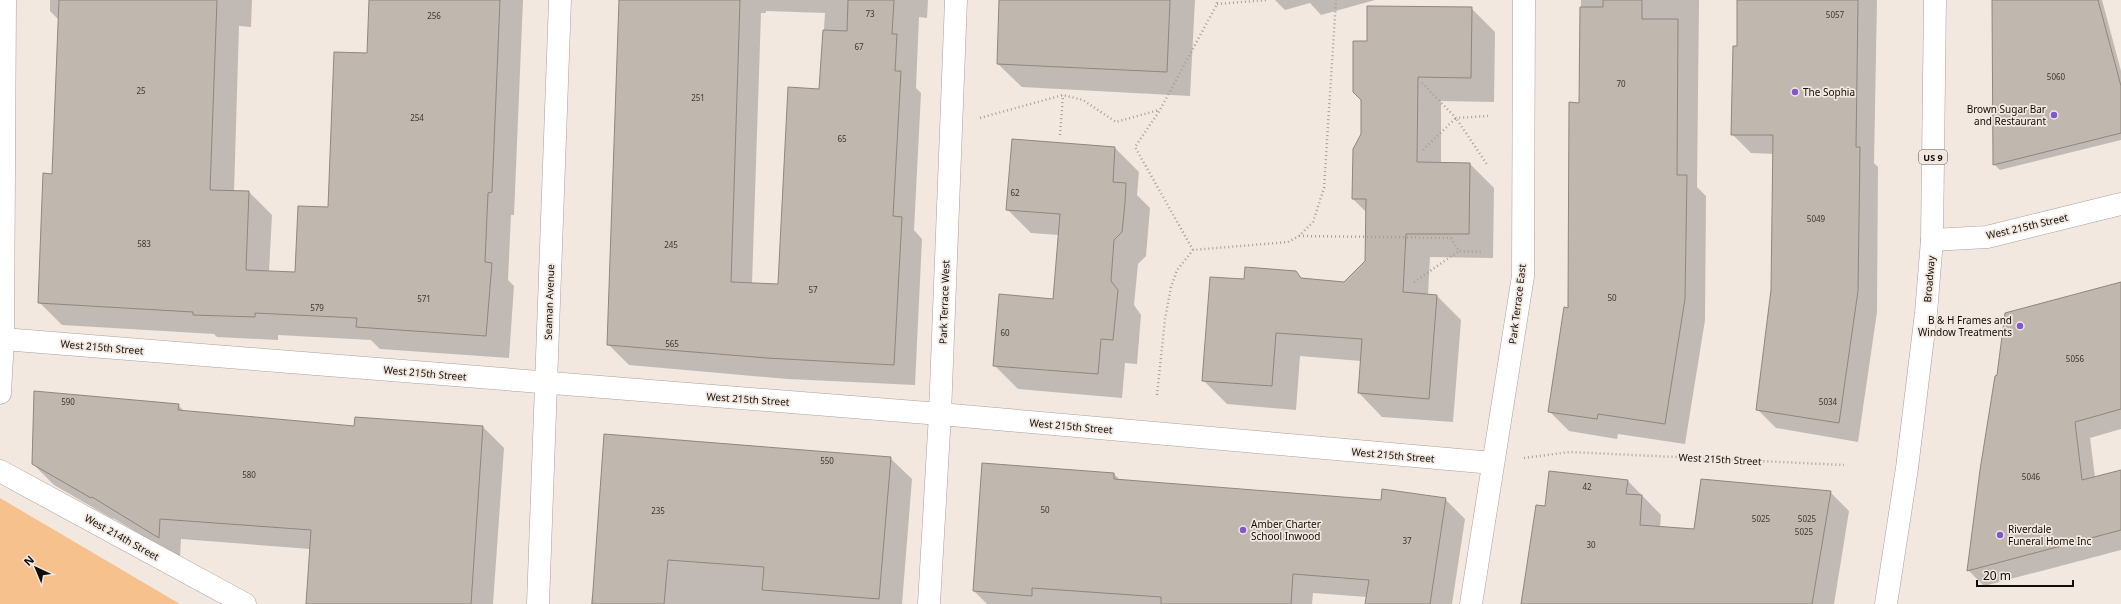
<svg xmlns="http://www.w3.org/2000/svg" width="2121" height="604" viewBox="0 0 2121 604" font-family="'Noto Sans',sans-serif">
	<style>
		.green { fill: #f7c18d }
		.shadow { fill: #0003; fill-rule: evenodd }
		.building { fill: #c0b7af; stroke: #8f867f }
		.lines { fill: none; stroke-linecap: round; stroke-linejoin: round }
		.street-casing { stroke: #a9a199; stroke-width: 23 }
		.secondary-casing { stroke: #a9a199; stroke-width: 23 }
		.primary-casing { stroke: #a9a199; stroke-width: 23 }
		.path { stroke: #a7a099; stroke-width: 2.5; stroke-dasharray: 1 3; stroke-linecap: butt }
		.street { stroke: #fff; stroke-width: 22 }
		.secondary { stroke: #fff; stroke-width: 22 }
		.primary { stroke: #fff; stroke-width: 22 }
		.poi-dot { fill: #8256d0; stroke: #f2e8e0; stroke-width: 1.5 }
		.labels { text-anchor: middle; dominant-baseline: central; stroke-width: 3.5; stroke-linejoin: round; paint-order: stroke }
		.number-label { font-size: 8px; fill: #3c3833 }
		.shield { fill: #f2e8e0; stroke: #544f4a; stroke-width: 1 }
		.shield-label { font-size: 9px; font-weight: bold; fill: #100d0a }
		.poi-label { font-size: 10px; fill: #100d0a; stroke: #f2e8e0; text-anchor: start }
		.street-label { font-size: 10px; fill: #100d0a; stroke: #f2e8e0 }
	</style>
	<rect width="100%" height="100%" fill="#f2e8e0"/>
	<path class="green" d="M0,498L180,604H0Z"/>
	<path class="shadow" d="M50,0H252L251,27L239,26L234,192H249L272,215L269,272L296,273L329,208L368,54L370,0H523L514,215H511L508,280L514,286L509,358L380,349L371,340L278,335V340L217,337L214,334L62,325L39,302L53,175L59,20L50,11Z
		M620,0H928L927,18L919,17L916,88L921,93L914,230L922,239L915,385L788,379L629,365L608,344ZM766,11L825,13L820,90L779,285L752,284L761,13H766Z
		M1000,0H1195L1190,96L1022,87L998,64Z
		M1275,0H1375L1321,15L1310,3L1285,10Z
		M1581,0H1699L1697,187L1706,196L1705,320L1685,444L1618,434L1617,439L1569,431L1549,411L1569,309L1580,104Z
		M1738,0H1877L1874,163L1878,167L1877,312L1858,442L1776,428L1757,409L1772,290L1774,154L1751,153L1732,134L1738,47Z
		M1993,0H2102L2121,71V140L2000,170L1994,164Z
		M1471,8L1495,32L1494,102L1441,101V164H1470L1494,188L1493,258L1430,257L1428,295L1437,296L1461,320L1453,422L1382,417L1359,393L1361,361L1300,356L1296,410L1227,404L1203,380L1245,280L1296,272L1303,280L1344,283L1366,261L1367,213L1353,199L1362,135L1368,42Z
		M1013,140L1115,148L1139,172L1137,195L1150,208L1146,256L1138,264L1134,305L1141,315L1137,364L1125,363L1122,398L1018,389L994,365L1054,300L1059,235L1031,233L1007,209Z
		M2121,283V429L2090,438L2095,477L2121,471V550L1984,586L1968,570Z
		M178,405L184,411L355,427L356,418L483,427L504,448L493,604H307L310,549L181,539L180,558L113,518V519L54,485L33,464Z
		M605,435L890,458L912,479L902,604H591L592,596H593Z
		M1114,474L1121,481L1382,501L1445,499L1465,519L1452,604H1366L1367,597L1313,593L1312,604H987L974,591Z
		M1627,480L1661,515L1660,527L1694,530L1830,492L1849,511L1834,604H1521L1523,588L1525,589L1546,507Z"/>
	<path class="building" d="M59,0H217L210,190L249,191L246,270L295,272L298,206L328,207L334,52L367,53L369,0H500L492,192L488,193L485,262L492,263L486,336L356,327L357,318L255,313V317L193,315V312L38,303L43,173L52,174Z
		M619,0H740L731,282L778,284L788,87L819,89L823,30L847,31L848,0H894L892,34H897L895,71H901L893,216L902,217L894,365L767,358L607,345Z
		M999,0H1170L1167,72L997,64Z
		M1603,0H1642V19H1678L1677,175H1687L1685,299L1665,424L1598,414L1597,419L1548,412L1564,307L1568,308L1569,102L1579,103L1580,7H1603Z
		M1737,0H1858L1856,147H1860L1858,291L1839,423L1756,410L1771,290L1773,135H1731L1733,46H1737Z
		M1992,0H2098L2121,86V133L1993,165Z
		M1367,6L1472,7L1471,78L1418,77L1417,162L1470,163L1469,234H1406L1403,292L1437,295L1429,399L1358,393L1362,339L1276,333L1272,386L1202,381L1210,277L1244,279L1245,267L1296,271L1301,278L1344,282L1365,261L1366,199H1352L1353,149L1361,134V100L1353,92V41H1367Z
		M1012,139L1115,147L1113,182L1126,183L1125,203L1122,232L1114,240L1111,281L1118,290L1113,340L1101,339L1098,374L993,366L999,294L1053,299L1060,214L1006,210Z
		M2121,282V409L2075,422L2082,480L2121,470V530L1967,571L1980,470L1995,376L1997,375L2005,313Z
		M34,391L179,404L178,410L354,426L355,417L483,426L471,604H306L311,530L160,519L159,538L92,497L91,498L32,464Z
		M604,434L891,457L879,599L762,590L764,567L668,560L664,604H592Z
		M982,463L1114,473V479L1381,500L1382,489L1446,498L1430,604H1365L1369,580L1293,574L1291,604H1161V597L1032,588V596L973,591Z
		M1549,471L1628,480L1626,494L1642,495L1640,525L1694,529L1701,479L1831,491L1812,604H1521L1536,505L1545,506Z"/>
	<g class="lines">
		<defs>
			<path id="street" d="M3,339L940,414L1493,463
				M0,393L3,339L5,0
				M0,471L245,604
				M929,604L940,414L956,0
				M1471,604L1523,276L1524,0"/>
			<path id="secondary" d="M1932,240L1987,237L2121,204
				M538,604L560,0"/>
			<path id="primary" d="M1886,604L1907,468L1926,313L1932,240L1935,0"/>
		</defs>
		<use href="#street" class="street-casing"/>
		<use href="#secondary" class="secondary-casing"/>
		<use href="#primary" class="primary-casing"/>
		<path class="path" d="M1217,4L1268,0
			M1422,83L1456,118L1488,116
			M980,118L1063,95L1083,100L1116,122L1159,110
			M1060,135L1063,95
			M1423,150L1456,118L1488,166
			M1299,236L1451,238L1459,251L1483,252
			M1193,250L1135,147L1160,110L1217,4V0
			M1414,282L1459,251
			M1157,395L1165,319L1171,287L1177,270L1193,250L1288,242L1299,236L1313,222L1324,188L1336,0
			M1524,458L1570,452L1844,465"/>
		<use href="#street" class="street"/>
		<use href="#secondary" class="secondary"/>
		<use href="#primary" class="primary"/>
	</g>
	<g class="poi-dot">
		<circle cx="1795" cy="92" r="4"/>
		<circle cx="2054" cy="115" r="4"/>
		<circle cx="2020" cy="326" r="4"/>
		<circle cx="1243" cy="530" r="4"/>
		<circle cx="2000" cy="535" r="4"/>
	</g>
	<g class="labels">
		<g class="number-label">
			<text x="870" y="13">73</text>
			<text x="1835" y="14">5057</text>
			<text x="434" y="15">256</text>
			<text x="859" y="46">67</text>
			<text x="2056" y="76">5060</text>
			<text x="1621" y="83">70</text>
			<text x="141" y="90">25</text>
			<text x="698" y="97">251</text>
			<text x="417" y="117">254</text>
			<text x="842" y="138">65</text>
			<text x="1015" y="192">62</text>
			<text x="1816" y="218">5049</text>
			<text x="144" y="243">583</text>
			<text x="671" y="244">245</text>
			<text x="813" y="289">57</text>
			<text x="1612" y="297">50</text>
			<text x="424" y="298">571</text>
			<text x="317" y="307">579</text>
			<text x="1005" y="332">60</text>
			<text x="672" y="343">565</text>
			<text x="2075" y="358">5056</text>
			<text x="68" y="401">590</text>
			<text x="1828" y="401">5034</text>
			<text x="827" y="460">550</text>
			<text x="249" y="474">580</text>
			<text x="2031" y="476">5046</text>
			<text x="1587" y="486">42</text>
			<text x="1045" y="509">50</text>
			<text x="658" y="510">235</text>
			<text x="1761" y="518">5025</text>
			<text x="1807" y="518">5025</text>
			<text x="1804" y="531">5025</text>
			<text x="1407" y="540">37</text>
			<text x="1591" y="544">30</text>
		</g>
		<rect class="shield" x="1919" y="150" width="28" height="14" rx="3"/>
		<g class="shield-label">
			<text x="1933" y="157">US 9</text>
		</g>
		<g class="poi-label">
			<text x="1803" y="92">The Sophia</text>
			<text x="2046" y="109" text-anchor="end">Brown Sugar Bar<tspan x="2046" dy="12">and Restaurant</tspan></text>
			<text x="2012" y="320" text-anchor="end">B &amp; H Frames and<tspan x="2012" dy="12">Window Treatments</tspan></text>
			<text x="1251" y="524">Amber Charter<tspan x="1251" dy="12">School Inwood</tspan></text>
			<text x="2008" y="529">Riverdale<tspan x="2008" dy="12">Funeral Home Inc</tspan></text>
		</g>
		<g class="street-label">
			<text transform="translate(2027 226) rotate(-13)">West 215th Street</text>
			<text transform="translate(1929 279) rotate(-85)">Broadway</text>
			<text transform="translate(549 302) rotate(-88)">Seaman Avenue</text>
			<text transform="translate(944 302) rotate(-88)">Park Terrace West</text>
			<text transform="translate(1517 304) rotate(-83)">Park Terrace East</text>
			<text transform="translate(102 347) rotate(5)">West 215th Street</text>
			<text transform="translate(425 373) rotate(5)">West 215th Street</text>
			<text transform="translate(748 399) rotate(4)">West 215th Street</text>
			<text transform="translate(1071 426) rotate(5)">West 215th Street</text>
			<text transform="translate(1393 455) rotate(5)">West 215th Street</text>
			<text transform="translate(1720 459) rotate(3)">West 215th Street</text>
			<text transform="translate(122 537) rotate(29)">West 214th Street</text>
		</g>
	</g>
	<g transform="translate(36 568) rotate(316)" stroke="#f2e8e0" stroke-width="3" paint-order="stroke">
	<path d="M0-3L7 15L0 10L-7 15Z" fill="#100d0a"/>
	<text y="-6" font-size="11" font-weight="bold" text-anchor="middle" fill="#100d0a">N</text>
	</g>
	<path d="M1977 580v6h96v-6" fill="none" stroke="#100d0a" stroke-width="2"/>
	<text x="1983" y="580" font-size="12" fill="#100d0a" stroke="#f2e8e0" stroke-width="3" paint-order="stroke">20 m</text>
</svg>
